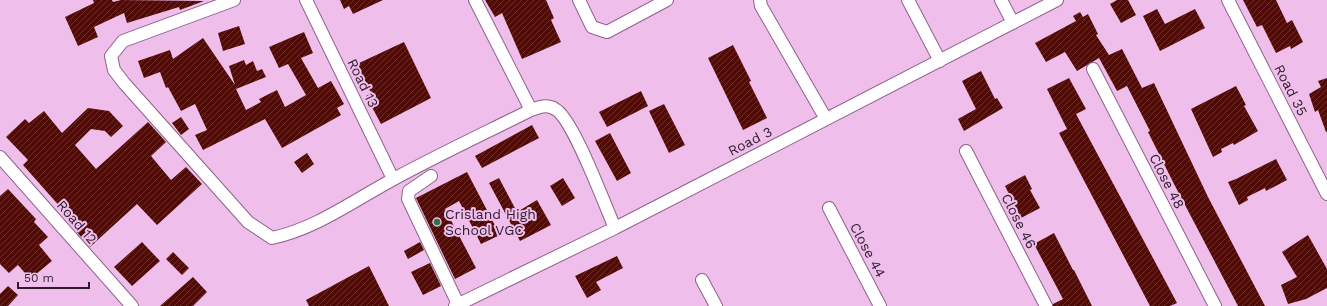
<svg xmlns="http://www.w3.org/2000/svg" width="1327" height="306" viewBox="0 0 1327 306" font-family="'Work Sans',sans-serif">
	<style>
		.building { fill: url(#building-hatch) }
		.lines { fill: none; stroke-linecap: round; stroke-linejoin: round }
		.minor-casing { stroke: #8e628b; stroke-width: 14 }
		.minor { stroke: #fff; stroke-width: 12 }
		.poi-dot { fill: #2f7440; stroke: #efbeea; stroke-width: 1.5 }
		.labels { text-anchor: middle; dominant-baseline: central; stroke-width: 4; stroke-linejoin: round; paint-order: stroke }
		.street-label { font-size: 14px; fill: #2e1c2d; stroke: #efbeea }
		.poi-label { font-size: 14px; fill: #2e1c2d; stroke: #efbeea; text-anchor: start }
	</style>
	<defs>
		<pattern id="building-hatch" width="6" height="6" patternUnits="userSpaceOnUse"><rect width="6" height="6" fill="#510b07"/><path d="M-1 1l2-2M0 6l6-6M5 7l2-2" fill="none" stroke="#672e2c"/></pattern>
	</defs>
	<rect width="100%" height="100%" fill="#efbeea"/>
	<path class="building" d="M93,0H112L113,2L121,0L204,1L180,10L179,7L127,23L124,13L94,27L98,37L78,46L65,17L94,3Z
		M340,0H383L353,14L349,6L344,9Z
		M485,0H546L554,18L551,20L561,42L522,59L502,13L495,17Z
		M1117,0H1128L1136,15L1121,23L1110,4Z
		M1243,0H1276L1287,23L1292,20L1303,42L1291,49L1290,46L1276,53L1262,25L1257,27Z
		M1157,9L1165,24L1195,9L1205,28L1160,51L1143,16Z
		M1080,12L1083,17L1088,14L1098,34L1096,35L1109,55L1122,49L1142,88L1154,83L1208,197L1265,306H1238L1174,184L1148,132L1150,131L1127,86L1117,91L1099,58L1077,71L1065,52L1046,62L1035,43L1076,21L1073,16Z
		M239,26L245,44L223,51L218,33Z
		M304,32L313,53L301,58L318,88L331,81L344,104L337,108L341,115L282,148L265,119L203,150L195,135L207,130L195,104L181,111L168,87L166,88L160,72L144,78L138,61L170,50L173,59L203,38L235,85L229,66L244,60L246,65L253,61L257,71L262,69L266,77L236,89L246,110L261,102L259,99L277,90L285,107L306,95L288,64L279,68L269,47Z
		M404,42L431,98L381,124L366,96L371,93L357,64Z
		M733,45L751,81L749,82L767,118L743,130L708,58Z
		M981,71L995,99L997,98L1003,108L964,131L958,119L976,109L962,81Z
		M1069,78L1086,109L1076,114L1177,303L1170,306H1150L1059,133L1067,129L1047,89Z
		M1327,78V132H1326L1318,110L1315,112L1309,94L1321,87L1318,81Z
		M1236,86L1246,105L1244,106L1258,131L1234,145L1233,143L1221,149L1222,152L1213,157L1191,109Z
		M641,91L648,106L607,127L599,112Z
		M664,104L685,145L669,153L649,111Z
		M88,108L109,111L123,126L111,137L105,131L91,129L75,145L96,169L148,122L166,142L151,156L171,180L186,167L202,184L157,225L137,204L90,247L75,230L78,227L23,165L28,160L6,137L25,119L29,123L44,111L62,133Z
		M181,117L189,129L181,135L172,123Z
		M532,125L539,138L482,168L475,156Z
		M610,133L631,173L617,181L595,141Z
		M307,153L314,164L302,173L294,162Z
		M1276,159L1287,180L1266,191L1265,188L1247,197L1248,200L1239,205L1228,182L1236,179Z
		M467,172L500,235L481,244L459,201L445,209L476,268L455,279L416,198Z
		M1025,175L1032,189L1030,190L1040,208L1021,218L1005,186Z
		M499,178L517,212L537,200L551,225L520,241L489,183Z
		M563,178L575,198L562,206L550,186Z
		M8,189L36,219L34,222L48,237L39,245L52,261L30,279L18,265L9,273L0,264V196Z
		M1054,233L1073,270H1074L1092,306H1053V304L1063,299L1034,244Z
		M1308,235L1327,269V288L1306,299L1288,304L1281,285L1297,277L1282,252Z
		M142,242L160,261L132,286L114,267Z
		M420,242L424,250L408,259L404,251Z
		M173,252L189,268L182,275L166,259Z
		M617,256L623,268L596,282L601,290L587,298L575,276Z
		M430,263L441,286L423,295L411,272Z
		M369,266L389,306H309L306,300Z
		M193,277L207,292L193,306H160Z
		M8,286L18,295L8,306H0V294Z"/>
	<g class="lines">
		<defs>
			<path id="minor" d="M234,0L123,41L111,56L114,70L124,83L248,222L272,238C315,229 353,201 392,180C438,155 485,133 531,110C539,107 547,104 555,109C573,118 605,206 615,228
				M306,0L393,179
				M475,0L531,110
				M579,0L592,27L607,32L667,0
				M760,0L761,6L826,119
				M908,0L940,61
				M1001,0L1013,23
				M1228,0L1327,194
				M1093,69L1215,306
				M966,151L1046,306
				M0,157L132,306
				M431,176L409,191L408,199L458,304
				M829,208L880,306
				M702,280L716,306
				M455,306L615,228L1057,0"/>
		</defs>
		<use href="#minor" class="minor-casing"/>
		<use href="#minor" class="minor"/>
	</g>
	<circle class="poi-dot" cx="437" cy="222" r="4"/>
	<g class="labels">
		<g class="street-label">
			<text transform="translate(363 83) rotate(64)">Road 13</text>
			<text transform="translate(1291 90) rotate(63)">Road 35</text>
			<text transform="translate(750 141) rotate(-27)">Road 3</text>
			<text transform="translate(1167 181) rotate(63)">Close 48</text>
			<text transform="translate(1019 221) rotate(63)">Close 46</text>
			<text transform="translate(77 222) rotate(49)">Road 12</text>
			<text transform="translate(868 250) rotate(62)">Close 44</text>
		</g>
		<g class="poi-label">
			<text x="445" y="214">Crisland High<tspan x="445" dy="16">School VGC</tspan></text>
		</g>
	</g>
	<path d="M18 282v6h71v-6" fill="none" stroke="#2e1c2d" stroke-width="2"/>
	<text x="24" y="282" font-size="12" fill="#2e1c2d" stroke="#efbeea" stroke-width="3" paint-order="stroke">50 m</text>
</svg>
